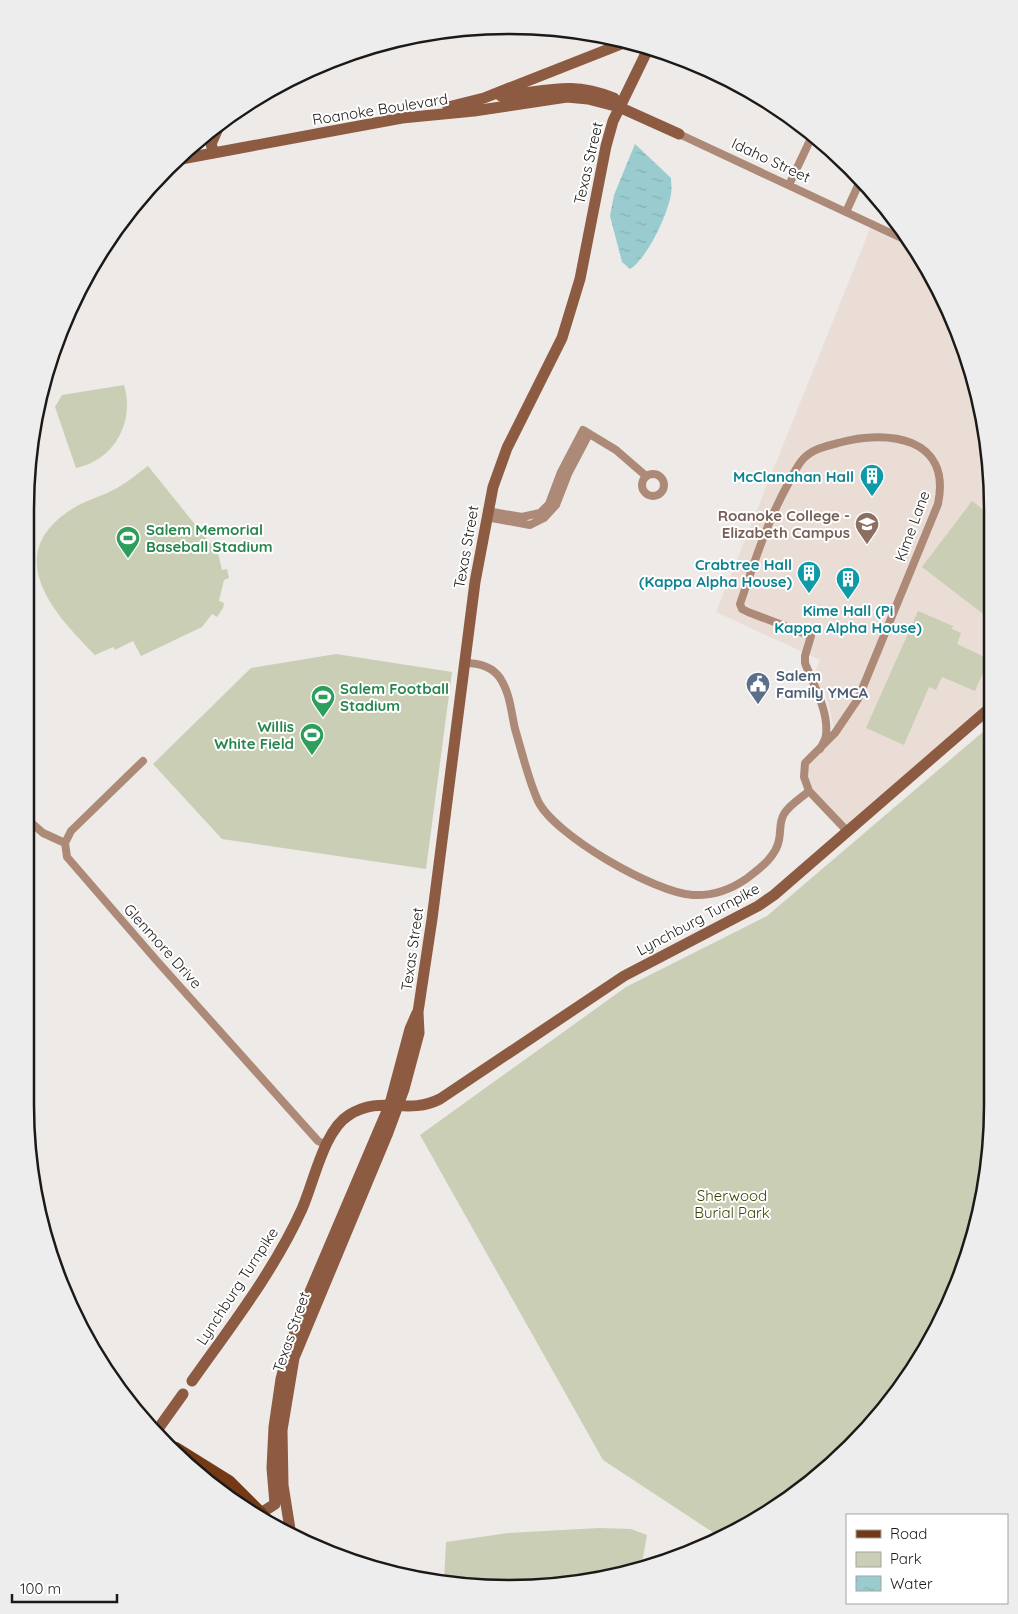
<svg xmlns="http://www.w3.org/2000/svg" width="1018" height="1614" viewBox="0 0 1018 1614" font-family="Quicksand,sans-serif">
	<style>
		.built { fill: #e9ddd6 }
		.green { fill: #caceb4 }
		.water { fill: url(#water-ripples) }
		.lines { fill: none; stroke-linecap: round; stroke-linejoin: round }
		.street { stroke: #ad8a78; stroke-width: 8 }
		.secondary { stroke: #8d5b41; stroke-width: 11 }
		.primary { stroke: #743a15; stroke-width: 12 }
		.labels { text-anchor: middle; dominant-baseline: central; stroke-width: 4; stroke-linejoin: round; paint-order: stroke }
		.street-label { font-size: 15px; fill: #1c1a19; stroke: #fff }
		.culture-label { font-size: 15px; font-weight: bold; fill: #0d838f; stroke: #fff; text-anchor: end }
		.education-label { font-size: 15px; font-weight: bold; fill: #785e54; stroke: #fff; text-anchor: end }
		.leisure-label { font-size: 15px; font-weight: bold; fill: #27864d; stroke: #fff; text-anchor: start }
		.service-label { font-size: 15px; font-weight: bold; fill: #4e5e75; stroke: #fff; text-anchor: start }
		.park-label { font-size: 15px; fill: #3e4200; stroke: #fff }
		.rim { fill: none; stroke: #1c1a19; stroke-width: 2.5 }
	</style>
	<defs>
		<pattern id="water-ripples" width="26" height="14" patternUnits="userSpaceOnUse" patternTransform="scale(1.25)"><rect width="26" height="14" fill="#9acccf"/><path d="M2 4q2-2 4 0t4 0M15 11q2-2 4 0t4 0" fill="none" stroke="#84afb1"/></pattern>
	</defs>
	<rect width="100%" height="100%" fill="#eeeae7"/>
	<path class="built" d="M872,224L910,242L928,267L967,354L992,477L991,707L848,832L817,801L803,771L835,733L825,691L810,683L820,660L716,612Z"/>
	<path class="green" d="M124,385C135,421 115,460 76,468L55,407L62,395Z
		M148,466L218,553L222,570L227,569L229,578L224,580L219,601L224,603L223,608L217,617L212,614L202,627L141,656L133,641L115,650L113,647L95,655C54,614 0,555 72,509C86,500 103,496 117,488C128,482 138,473 148,466Z
		M972,501L992,516L991,620L922,567Z
		M918,611L953,626L952,629L961,633L957,644L989,659L975,691L942,677L936,690L929,687L904,745L866,728Z
		M336,654L452,672L426,869L222,839L153,764L251,668Z
		M991,725L989,1168L956,1290L893,1400L778,1508L717,1535L603,1460L420,1135L626,987L767,916Z
		M599,1528L631,1529L647,1535L641,1569L635,1572L478,1588L444,1581L446,1542L508,1533Z"/>
	<path class="water" d="M635,144L671,178C671,183 672,189 671,194C668,214 647,259 630,269L622,262L610,216L614,195Z"/>
	<g class="lines">
		<path class="street" d="M679,134L910,242
			M789,185L813,134
			M846,212L861,179
			M642 485a11 11 0 1 1 22 0a11 11 0 1 1-22 0Z
			M487,511L522,517L540,513L549,504L561,472L583,430L616,450L646,476
			M486,517L530,525L544,518L556,505L568,474L589,434
			M464,663C478,663 492,666 500,678C510,693 511,711 515,729C522,752 528,779 538,801C554,835 655,893 693,895C712,896 730,890 746,879C759,869 776,857 779,840C781,831 779,822 784,814C789,805 801,798 809,791
			M820,749C822,745 826,739 826,735C829,711 813,684 805,663V656L811,636L748,612L742,609L740,604C754,563 767,522 788,484C793,475 797,465 804,458C813,449 826,446 838,443C888,429 952,437 938,504L858,699L835,733L805,763L804,777L809,791L848,832
			M143,761L71,831L65,843L67,857L157,961L318,1141L326,1145
			M27,819L43,833L65,843"/>
		<path class="secondary" d="M501,96C546,92 569,80 614,98L619,107
			M448,107L484,98L629,41
			M214,153L211,144L220,124
			M176,160L402,118L474,111L567,97L588,99L619,107L679,134
			M192,1381C231,1326 274,1271 302,1209C314,1182 324,1130 349,1115C382,1094 406,1116 440,1099L624,976L758,906L774,895L991,707
			M158,1429L183,1394
			M261,1513L275,1504L272,1468L274,1427L281,1379L289,1349L303,1308L390,1104L410,1029L417,1013
			M290,1529L283,1485L282,1430L294,1358L387,1135L404,1089L419,1033L418,1012L432,919L475,582L493,487L507,448L562,338L580,279L606,146L613,121L649,47"/>
		<path class="primary" d="M176,1448L229,1481L263,1515
			M205,1479L228,1497"/>
	</g>
	<defs>
		<symbol id="building-pin" viewBox="-11 -11 22 30"><path d="M0 17L-7.5 6A9.5 9.5 0 1 1 7.5 6Z" fill="#0f9aa8" stroke="#fff"/><path d="M-4-6H4V6H1V3H-1V6H-4ZM-2.5-4.3h1.7v1.8h-1.7ZM.8-4.3h1.7v1.8H.8ZM-2.5-1h1.7V.8h-1.7ZM.8-1h1.7V.8H.8Z" fill="#fff"/></symbol>
		<symbol id="university-pin" viewBox="-11 -11 22 30"><path d="M0 17L-7.5 6A9.5 9.5 0 1 1 7.5 6Z" fill="#8d6e63" stroke="#fff"/><path d="M0-5L7-2L0 1L-7-2ZM-4 1L0 2.5L4 1V4Q0 6-4 4Z" fill="#fff"/></symbol>
		<symbol id="stadium-pin" viewBox="-11 -11 22 30"><path d="M0 17L-7.5 6A9.5 9.5 0 1 1 7.5 6Z" fill="#2e9e5b" stroke="#fff"/><path d="M0-5a6.5 5 0 1 0 0 10a6.5 5 0 1 0 0-10ZM-3.5-1.8h7v3.6h-7Z" fill="#fff"/></symbol>
		<symbol id="civic-pin" viewBox="-11 -11 22 30"><path d="M0 17L-7.5 6A9.5 9.5 0 1 1 7.5 6Z" fill="#5c6f8a" stroke="#fff"/><path d="M-.6-6.5H3V-4.5H.6V-3L4-1V1h2V6H-6V1h2V-1L-.6-3ZM-1.2 2.5V6h2.4V2.5Z" fill="#fff"/></symbol>
	</defs>
	<g fill-rule="evenodd">
		<use href="#building-pin" x="858" y="462" width="28" height="38"/>
		<use href="#university-pin" x="853" y="510" width="28" height="38"/>
		<use href="#stadium-pin" x="114" y="524" width="28" height="38"/>
		<use href="#building-pin" x="795" y="559" width="28" height="38"/>
		<use href="#building-pin" x="834" y="565" width="28" height="38"/>
		<use href="#civic-pin" x="744" y="670" width="28" height="38"/>
		<use href="#stadium-pin" x="309" y="683" width="28" height="38"/>
		<use href="#stadium-pin" x="298" y="721" width="28" height="38"/>
	</g>
	<g class="labels">
		<g class="street-label">
			<text transform="translate(380 109) rotate(-9)">Roanoke Boulevard</text>
			<text transform="translate(771 160) rotate(25)">Idaho Street</text>
			<text transform="translate(588 163) rotate(-77)">Texas Street</text>
			<text transform="translate(912 526) rotate(-70)">Kime Lane</text>
			<text transform="translate(466 547) rotate(-80)">Texas Street</text>
			<text transform="translate(698 919) rotate(-28)">Lynchburg Turnpike</text>
			<text transform="translate(163 946) rotate(48)">Glenmore Drive</text>
			<text transform="translate(412 949) rotate(-82)">Texas Street</text>
			<text transform="translate(237 1286) rotate(-57)">Lynchburg Turnpike</text>
			<text transform="translate(291 1332) rotate(-71)">Texas Street</text>
		</g>
		<g class="culture-label">
			<text x="854" y="476">McClanahan Hall</text>
			<text x="792" y="564">Crabtree Hall<tspan x="792" dy="17">(Kappa Alpha House)</tspan></text>
			<text x="848" y="610" text-anchor="middle">Kime Hall (Pi<tspan x="848" dy="17">Kappa Alpha House)</tspan></text>
		</g>
		<g class="education-label">
			<text x="850" y="515">Roanoke College -<tspan x="850" dy="17">Elizabeth Campus</tspan></text>
		</g>
		<g class="leisure-label">
			<text x="146" y="529">Salem Memorial<tspan x="146" dy="17">Baseball Stadium</tspan></text>
			<text x="340" y="688">Salem Football<tspan x="340" dy="17">Stadium</tspan></text>
			<text x="294" y="726" text-anchor="end">Willis<tspan x="294" dy="17">White Field</tspan></text>
		</g>
		<g class="service-label">
			<text x="776" y="675">Salem<tspan x="776" dy="17">Family YMCA</tspan></text>
		</g>
		<g class="park-label">
			<text x="732" y="1195">Sherwood<tspan x="732" dy="17">Burial Park</tspan></text>
		</g>
	</g>
	<path d="M0 0H1018V1614H0ZM509 34H509A475 475 0 0 1 984 509V1105A475 475 0 0 1 509 1580H509A475 475 0 0 1 34 1105V509A475 475 0 0 1 509 34Z" fill="#ededed" fill-rule="evenodd"/>
	<path class="rim" d="M509 34H509A475 475 0 0 1 984 509V1105A475 475 0 0 1 509 1580H509A475 475 0 0 1 34 1105V509A475 475 0 0 1 509 34Z"/>
	<rect x="846" y="1514" width="162" height="90" fill="#ffffff" stroke="#a4a3a3"/>
	<rect x="856" y="1530" width="25" height="8" fill="#743a15" stroke="#a4a3a3"/>
	<text x="890" y="1539" font-size="15" fill="#1c1a19">Road</text>
	<rect x="856" y="1552" width="25" height="15" fill="#caceb4" stroke="#a4a3a3"/>
	<text x="890" y="1564" font-size="15" fill="#1c1a19">Park</text>
	<rect x="856" y="1576" width="25" height="15" fill="url(#water-ripples)" stroke="#a4a3a3"/>
	<text x="890" y="1589" font-size="15" fill="#1c1a19">Water</text>
	<path d="M12 1594v8h105v-8" fill="none" stroke="#1c1a19" stroke-width="2.5"/>
	<text x="20" y="1594" font-size="15" fill="#1c1a19" stroke="#ffffff" stroke-width="4" paint-order="stroke">100 m</text>
</svg>
